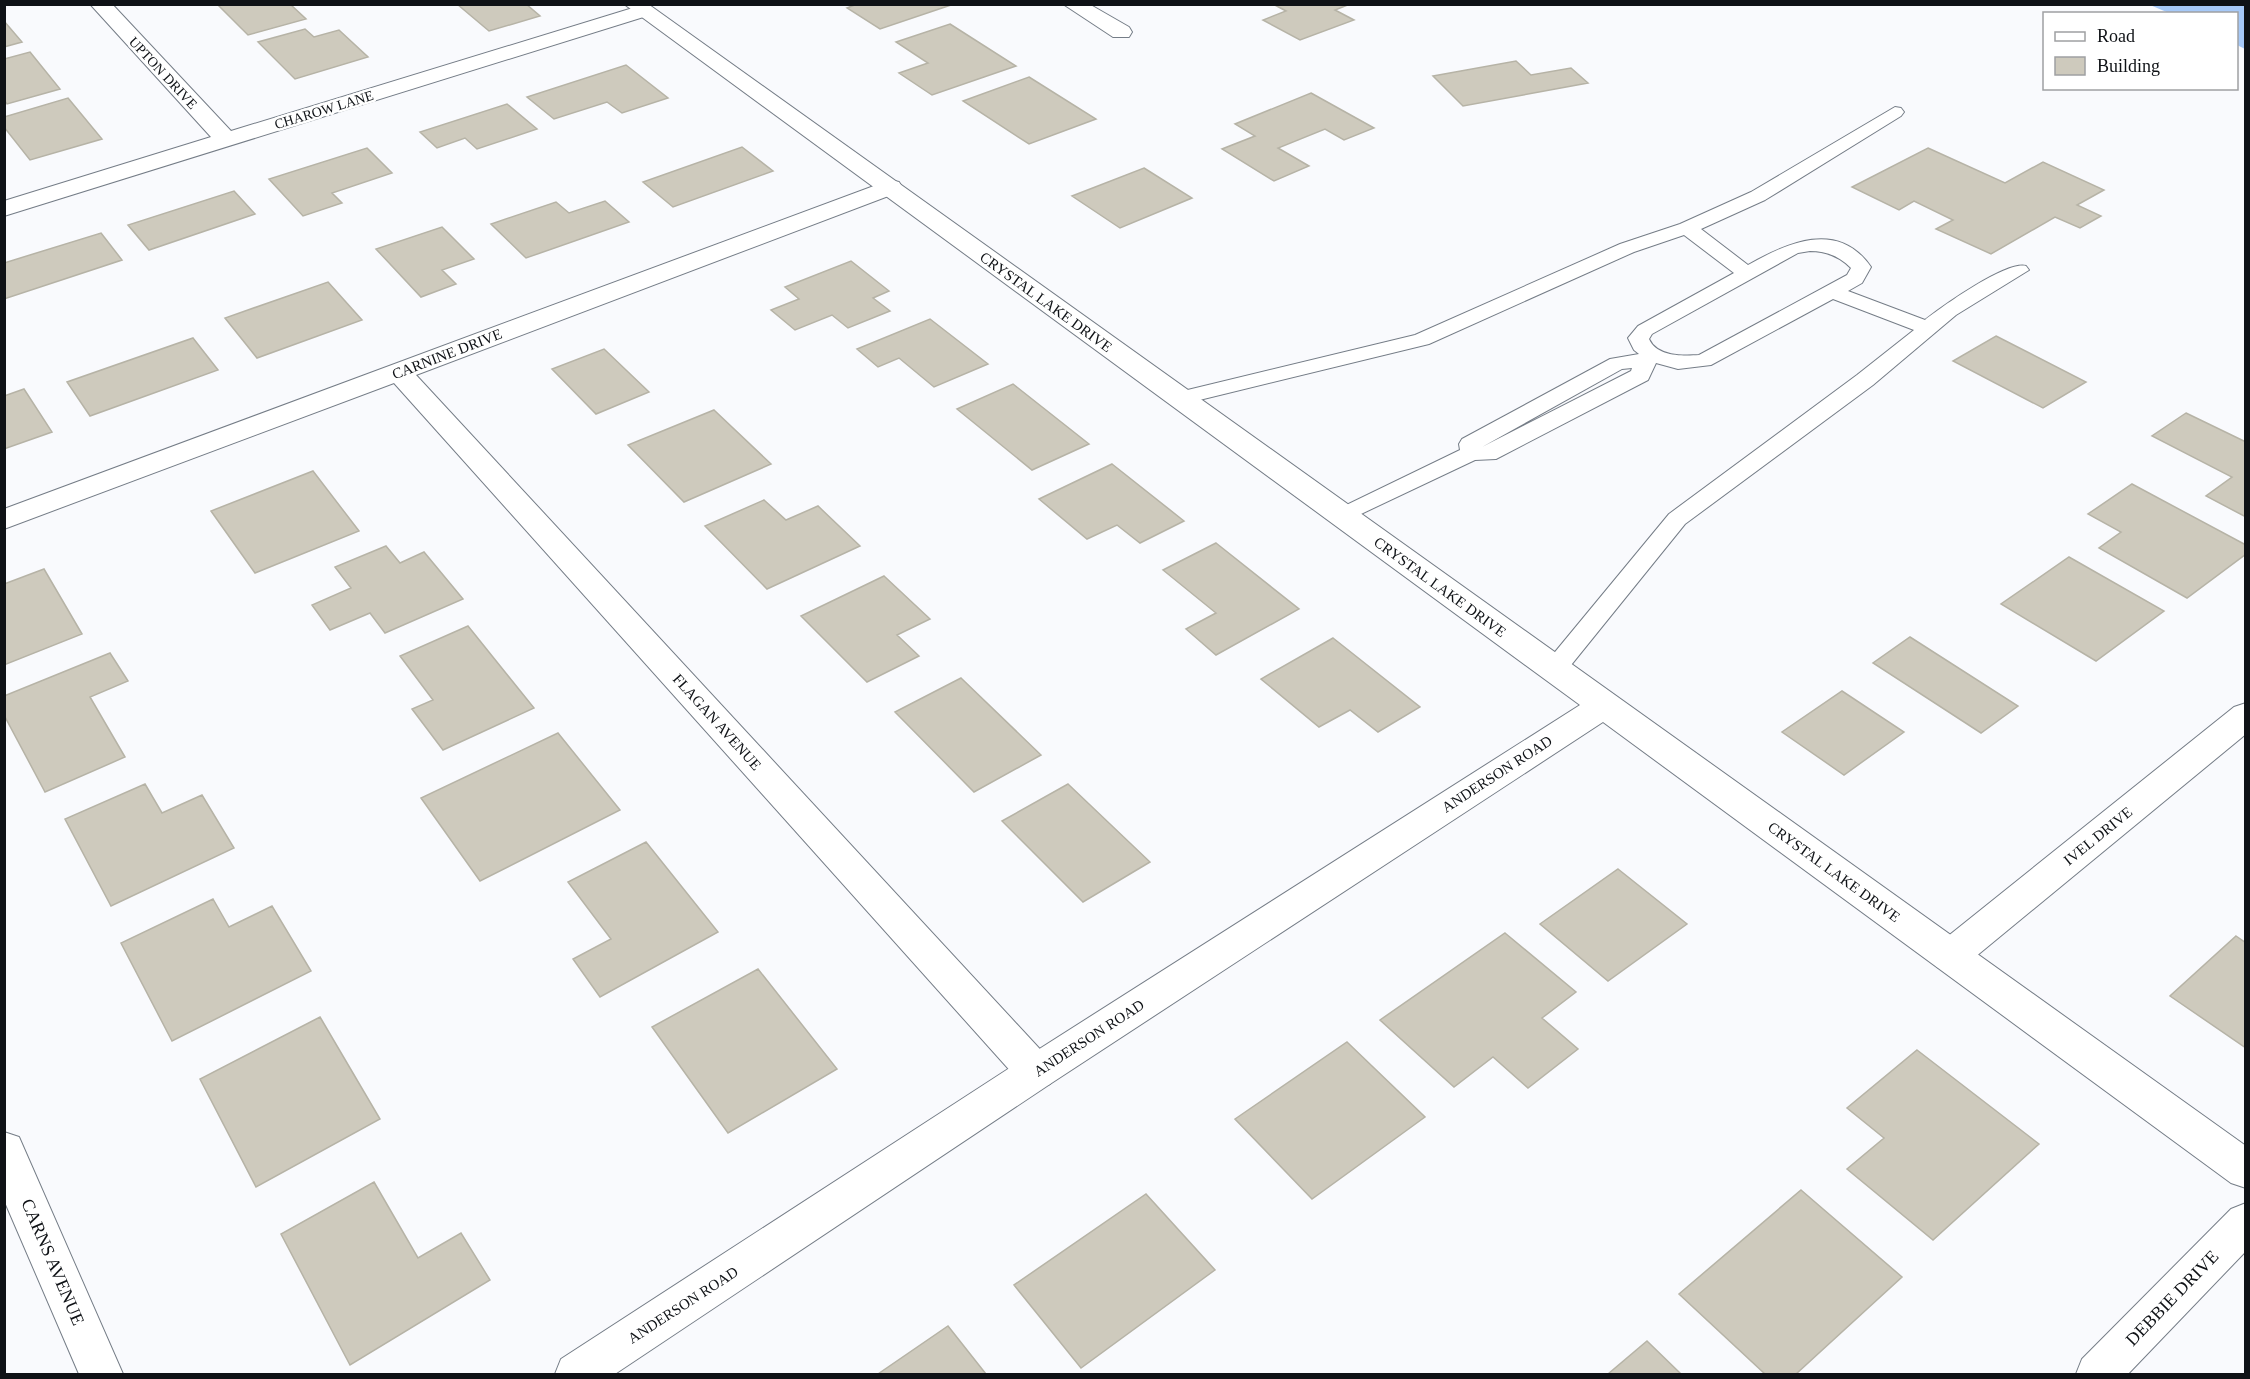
<svg xmlns="http://www.w3.org/2000/svg" width="2250" height="1379" viewBox="0 0 2250 1379" font-family="'Times New Roman',serif">
	<style>
		.water { fill: #a6c9f8 }
		.building { fill: #cecabd; stroke: #b6b3a6; stroke-width: 1.5 }
		.lines { fill: none; stroke-linecap: round; stroke-linejoin: round }
		.service-casing { stroke: #757d87; stroke-width: 2 }
		.minor-casing { stroke: #757d87; stroke-width: 2 }
		.tertiary-casing { stroke: #757d87; stroke-width: 2 }
		.service { fill: #fff; fill-rule: evenodd }
		.minor { fill: #fff; fill-rule: evenodd }
		.tertiary { fill: #fff; fill-rule: evenodd }
		.labels { text-anchor: middle; dominant-baseline: central; stroke-width: 5; stroke-linejoin: round; paint-order: stroke }
		.far-street-label { font-size: 14px; fill: #0f1216; stroke: #fff }
		.street-label { font-size: 15px; fill: #0f1216; stroke: #fff }
		.near-street-label { font-size: 18px; fill: #0f1216; stroke: #fff }
	</style>
	<rect width="100%" height="100%" fill="#f9fafd"/>
	<path class="water" d="M2150,5H2245V49L2237,45L2236,14L2169,13Z"/>
	<path class="building" d="M217,4H290L306,19L248,35Z
		M457,4H526L540,16L489,31Z
		M857,4H954L880,29L847,8Z
		M1273,4H1350L1335,10L1354,20L1300,40L1263,20L1286,11Z
		M4,21L22,42L4,47Z
		M950,24L1016,66L932,95L899,73L928,63L896,42Z
		M305,29L314,37L339,30L368,57L295,79L258,42Z
		M30,52L60,89L7,104L4,100V59Z
		M1516,61L1531,75L1571,68L1588,83L1463,106L1433,76Z
		M626,65L668,98L622,113L607,102L554,119L527,97Z
		M1029,77L1096,119L1029,144L963,101Z
		M1311,93L1374,128L1344,140L1325,129L1278,148L1309,166L1274,181L1222,149L1255,136L1235,124Z
		M68,98L102,139L30,160L4,127V117Z
		M507,104L537,129L477,149L465,138L437,148L420,132Z
		M742,147L773,171L673,207L643,182Z
		M367,148L392,173L332,193L342,203L303,216L269,179Z
		M1928,148L2005,183L2043,162L2104,190L2077,205L2101,216L2080,228L2055,217L1991,254L1936,229L1953,220L1914,201L1899,210L1852,187Z
		M1144,168L1192,198L1120,228L1072,196Z
		M234,191L255,214L149,250L128,225Z
		M605,201L629,222L526,258L491,224L556,202L569,213Z
		M442,227L474,259L442,270L456,284L421,297L376,249Z
		M101,233L122,260L4,299V263Z
		M851,261L889,291L873,298L890,311L848,328L832,315L795,330L771,310L799,299L785,287Z
		M328,282L362,320L257,358L225,318Z
		M930,319L988,364L934,387L899,358L878,367L857,349Z
		M1996,336L2086,382L2043,408L1953,361Z
		M193,338L218,370L90,416L67,382Z
		M604,349L649,392L596,414L552,369Z
		M1013,384L1089,444L1032,470L957,409Z
		M24,389L52,432L4,449V396Z
		M714,410L771,464L684,502L628,445Z
		M2186,413L2246,442V517L2206,496L2232,477L2152,436Z
		M1112,464L1184,521L1140,543L1117,525L1087,539L1039,499Z
		M313,471L359,531L255,573L211,511Z
		M2132,484L2246,545V554L2187,598L2099,548L2121,532L2088,514Z
		M764,500L786,520L818,506L860,546L767,589L705,526Z
		M1216,543L1299,609L1216,655L1186,629L1216,613L1163,570Z
		M386,546L400,563L424,552L463,599L385,633L370,613L330,630L312,605L351,588L335,567Z
		M2069,557L2164,611L2096,661L2001,604Z
		M44,569L82,634L4,665V584Z
		M884,576L930,619L897,635L919,656L867,682L801,616Z
		M468,626L534,708L443,750L412,709L433,700L400,656Z
		M1910,637L2018,706L1981,733L1873,663Z
		M1333,638L1420,707L1378,732L1350,710L1319,727L1261,679Z
		M110,653L128,681L90,697L125,757L45,792L4,715V696Z
		M961,678L1041,755L974,792L895,712Z
		M1842,691L1904,732L1844,775L1782,732Z
		M558,733L620,810L480,881L421,798Z
		M145,784L162,813L202,795L234,848L111,906L65,819Z
		M1068,784L1150,862L1083,902L1002,821Z
		M646,842L718,932L600,997L573,959L611,939L568,882Z
		M1618,869L1687,924L1608,981L1540,924Z
		M213,899L229,927L272,906L311,971L172,1041L121,943Z
		M1505,933L1576,992L1542,1018L1578,1049L1528,1088L1493,1057L1454,1087L1380,1020Z
		M2236,936L2246,943V1048L2170,996Z
		M758,969L837,1069L728,1133L652,1027Z
		M320,1017L380,1119L256,1187L200,1079Z
		M1347,1042L1425,1117L1312,1199L1235,1119Z
		M1917,1050L2039,1144L1933,1240L1847,1169L1884,1138L1847,1108Z
		M374,1182L418,1258L461,1233L490,1280L350,1365L281,1234Z
		M1801,1190L1902,1277L1796,1374H1765L1679,1294Z
		M1146,1194L1215,1270L1081,1368L1014,1285Z
		M948,1326L986,1374H878Z
		M1647,1341L1681,1374H1608Z"/>
	<g class="lines">
		<defs>
			<path id="service" d="M1895,107L1901,108L1904,112L1901,116L1765,200L1701,229L1748,265C1787,243 1838,219 1871,267L1862,283L1848,291L1925,320C1943,306 2006,261 2026,266L2029,270L1956,315L1873,385L1685,524L1563,675L1554,678L1545,675L1541,669L1669,514L1857,375L1914,330L1833,299L1711,365L1678,369L1656,363L1648,380L1496,459L1475,460L1342,523L1334,521L1330,516L1334,511L1460,450L1459,444L1462,439L1610,359L1639,354L1634,350L1628,338L1638,326L1734,273L1684,235L1634,252L1429,344L1179,405L1171,404L1168,399L1171,394L1415,335L1620,244L1680,224L1751,192ZM1810,251C1826,251 1839,256 1851,268L1847,275L1699,355C1683,356 1657,357 1649,339L1652,334L1798,253ZM1632,368L1631,371L1482,447L1622,369Z"/>
			<path id="minor" d="M90,4H112L231,131L636,7H650L654,11L650,15L4,216V201L211,137Z
				M1063,4H1089L1129,27L1132,32L1129,37H1113Z
				M890,180L899,182L902,187L899,192L416,375L1050,1060L1056,1072L1050,1084L1036,1089L1022,1084L394,383L4,529V509Z
				M2246,703V734L1963,967L1950,971L1937,967L1931,956L1937,945L2234,707Z
				M4,1132L19,1137L123,1374H79L4,1200Z
				M2246,1203V1251L2128,1374H2076L2082,1359L2231,1209Z"/>
			<path id="tertiary" d="M624,4H648L2246,1146V1188L2231,1183L1603,722L1050,1084L615,1374H555L561,1359L1022,1060L1580,705Z"/>
		</defs>
		<use href="#service" class="service-casing"/>
		<use href="#minor" class="minor-casing"/>
		<use href="#tertiary" class="tertiary-casing"/>
		<use href="#service" class="service"/>
		<use href="#minor" class="minor"/>
		<use href="#tertiary" class="tertiary"/>
	</g>
	<g class="labels">
		<g class="far-street-label">
			<text transform="translate(163 73) rotate(47)">UPTON DRIVE</text>
			<text transform="translate(324 110) rotate(-17)">CHAROW LANE</text>
		</g>
		<g class="street-label">
			<text transform="translate(1046 302) rotate(36)">CRYSTAL LAKE DRIVE</text>
			<text transform="translate(447 354) rotate(-21)">CARNINE DRIVE</text>
			<text transform="translate(1440 587) rotate(36)">CRYSTAL LAKE DRIVE</text>
			<text transform="translate(717 722) rotate(48)">FLAGAN AVENUE</text>
			<text transform="translate(1497 774) rotate(-33)">ANDERSON ROAD</text>
			<text transform="translate(2098 836) rotate(-39)">IVEL DRIVE</text>
			<text transform="translate(1834 872) rotate(36)">CRYSTAL LAKE DRIVE</text>
			<text transform="translate(1089 1038) rotate(-33)">ANDERSON ROAD</text>
			<text transform="translate(683 1305) rotate(-33)">ANDERSON ROAD</text>
		</g>
		<g class="near-street-label">
			<text transform="translate(53 1262) rotate(67)">CARNS AVENUE</text>
			<text transform="translate(2172 1298) rotate(-46)">DEBBIE DRIVE</text>
		</g>
	</g>
	<rect width="2250" height="1379" fill="none" stroke="#0f1216" stroke-width="12"/>
	<rect x="2043" y="12" width="195" height="78" fill="#ffffff" stroke="#9fa0a2" stroke-width="1.5"/>
	<rect x="2055" y="32" width="30" height="9" fill="#ffffff" stroke="#9fa0a2" stroke-width="1.5"/>
	<text x="2097" y="42" font-size="18" fill="#0f1216">Road</text>
	<rect x="2055" y="57" width="30" height="18" fill="#cecabd" stroke="#9fa0a2" stroke-width="1.5"/>
	<text x="2097" y="72" font-size="18" fill="#0f1216">Building</text>
</svg>
